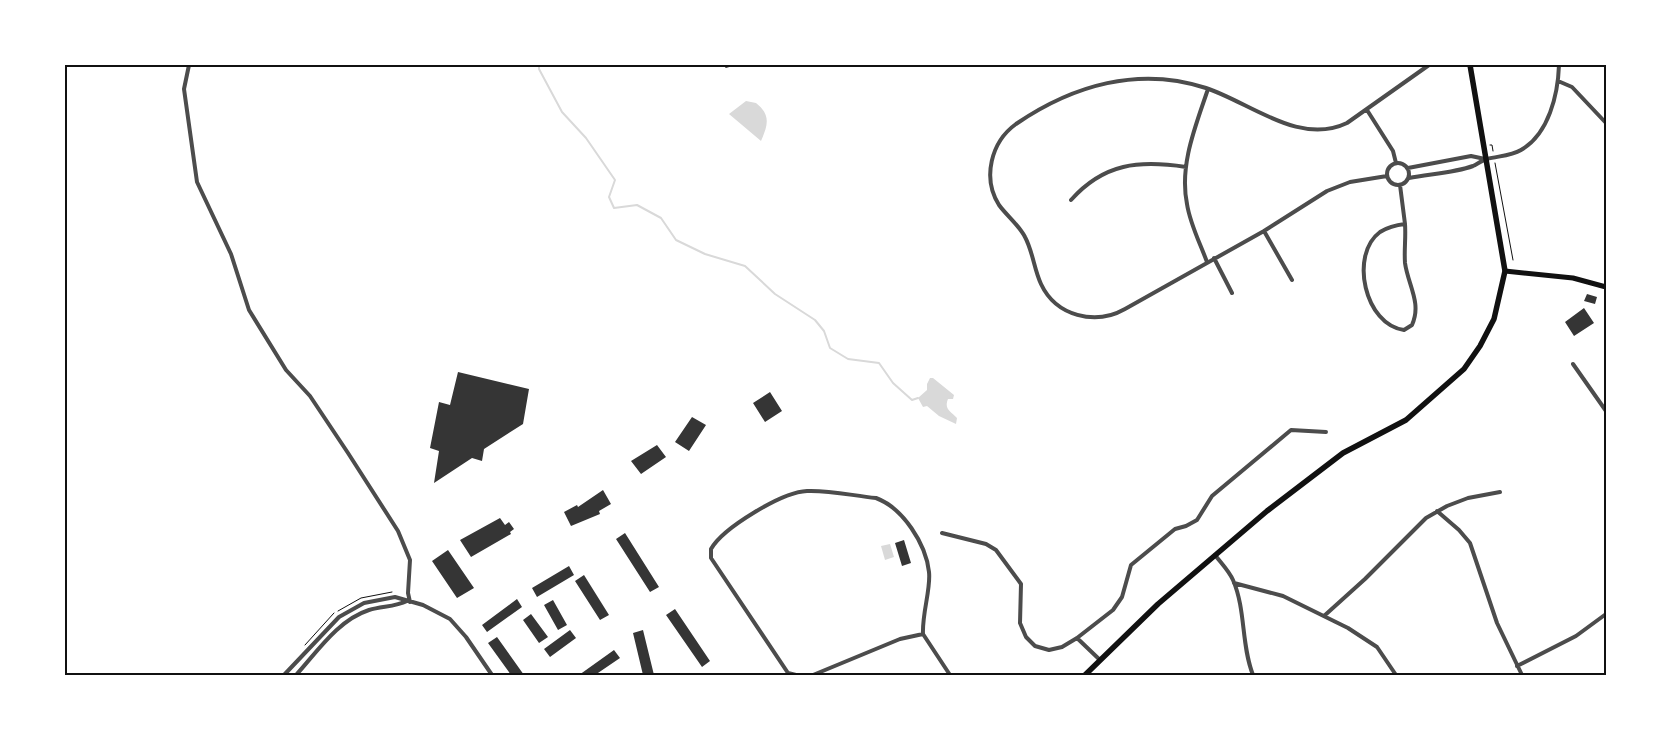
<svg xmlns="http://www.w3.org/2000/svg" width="1671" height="740" viewBox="0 0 1671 740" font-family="Cabin,sans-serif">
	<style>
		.water { fill: #d9d9d9 }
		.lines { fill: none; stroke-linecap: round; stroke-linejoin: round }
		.stream { stroke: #d9d9d9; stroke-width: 2 }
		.building { fill: #353535 }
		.path { stroke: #111; stroke-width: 1 }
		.service { stroke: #4c4c4c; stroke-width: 2 }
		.minor { stroke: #4c4c4c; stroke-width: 4 }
		.secondary { stroke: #111; stroke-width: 5 }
		.primary { stroke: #111; stroke-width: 5.5 }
		.neatline { fill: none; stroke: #111; stroke-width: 2 }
	</style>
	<rect width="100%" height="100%" fill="#fff"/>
	<path class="water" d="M746,101L756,103C771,115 768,125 761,141L729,114Z
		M930,378H933L954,395L953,399H948C944,409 950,411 957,418L956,424L939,416L927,406L923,407L918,398L927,390V384Z
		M890,544L894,557L885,560L881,546Z"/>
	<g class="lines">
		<path class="stream" d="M539,65V69L562,112L586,138L615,180L609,197L614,208L637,205L661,218L676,240L705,254L745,266L775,294L815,320L824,331L830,348L848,359L879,363L893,383L912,400L918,398"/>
	</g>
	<path class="building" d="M1587,294L1597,297L1595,304L1584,301Z
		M1584,308L1594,323L1574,336L1565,322Z
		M458,372L529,389L523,424L484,449L482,461L472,458L434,483L439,451L430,448L439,402L450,405Z
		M770,392L782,411L765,422L753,403Z
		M692,417L706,425L689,451L675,442Z
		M657,445L666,457L641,474L631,461Z
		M603,490L611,504L599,511L600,514L571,526L564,512L577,505L578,507Z
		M500,518L505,525L509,522L514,529L510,532L511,534L471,557L460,540Z
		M625,533L659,587L650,592L616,539Z
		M904,540L911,563L902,566L895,543Z
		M448,550L474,588L457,598L432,561Z
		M569,566L574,575L537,597L532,588Z
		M584,575L609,615L600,620L575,581Z
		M517,599L522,607L487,632L482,625Z
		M553,600L567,625L558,630L544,605Z
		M675,609L710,661L702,667L666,615Z
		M531,614L548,637L539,643L523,620Z
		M570,630L576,638L550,657L544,649Z
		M643,630L654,675H643L633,633Z
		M497,637L524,675H511L488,643Z
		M614,650L620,658L595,675H579Z"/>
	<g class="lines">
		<path class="path" d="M1490,145H1492L1493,151
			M1495,163L1513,260
			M338,611L361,598L392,592
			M305,645L334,613"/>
		<path class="service" d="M726,67L732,65"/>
		<path class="minor" d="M189,65L184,89L197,182L231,254L249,310L286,370L310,396L348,453L398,531L410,560L408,593L410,602
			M1558,81L1572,87L1606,123
			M1367,110L1393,151L1396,163
			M1387 174a11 11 0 1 1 22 0a11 11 0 1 1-22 0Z
			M1408,168L1471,156L1485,159
			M1387,176L1350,182L1327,191L1264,231L1125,309C1095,326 1056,316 1041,284C1034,269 1033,252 1025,237C1019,225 1007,216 999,205C982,178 991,142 1016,124C1073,85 1139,66 1206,88C1251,103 1299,146 1347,123L1429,65
			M1409,178C1429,174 1454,173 1473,166C1478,164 1482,160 1487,159C1498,156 1511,156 1521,150C1549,134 1558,94 1559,65
			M1400,185L1405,224
			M1071,200C1104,163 1139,160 1186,167
			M1405,224C1406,237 1404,250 1405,263C1408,285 1422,303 1412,325L1404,330C1365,325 1349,255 1380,232C1388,227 1396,225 1405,224Z
			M1264,231L1292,280
			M1214,258L1232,293
			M1207,262C1200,243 1190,224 1187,204C1179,165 1196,125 1208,89
			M1573,364L1606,411
			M1437,511L1459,530L1470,543L1497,623L1522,675
			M942,533L986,544L996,550L1021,584L1020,623L1026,637L1035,646L1049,650L1062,647L1077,638L1113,610L1122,597L1131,565L1175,529L1186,526L1197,520L1212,496L1291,430L1326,432
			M1215,555C1221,563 1229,571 1233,580C1246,610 1241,645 1253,675
			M1234,583L1283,596L1348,628L1377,647L1396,675
			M1324,616L1365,579L1426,518L1447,506L1468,498L1500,492
			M923,634L950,675
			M1077,638L1100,660
			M1517,666L1576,636L1606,614
			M284,675L339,617L364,603L395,597L423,605L450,619L466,637L492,675
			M296,675C317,652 338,620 369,610C382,606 395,607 407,601
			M796,675L788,673L711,558V549C723,528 782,492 807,491C830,490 854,496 876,498C903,508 926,544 929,572C931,589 922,613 923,634L900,639L813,675"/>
		<path class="secondary" d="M1505,271L1573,278L1606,287"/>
		<path class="primary" d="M1085,675L1158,604L1267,511L1343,453L1406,420L1464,369L1480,346L1494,319L1505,271L1470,65"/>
	</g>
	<rect width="1671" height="740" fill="none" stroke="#ffffff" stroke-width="132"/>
	<rect x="66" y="66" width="1539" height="608" class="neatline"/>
</svg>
